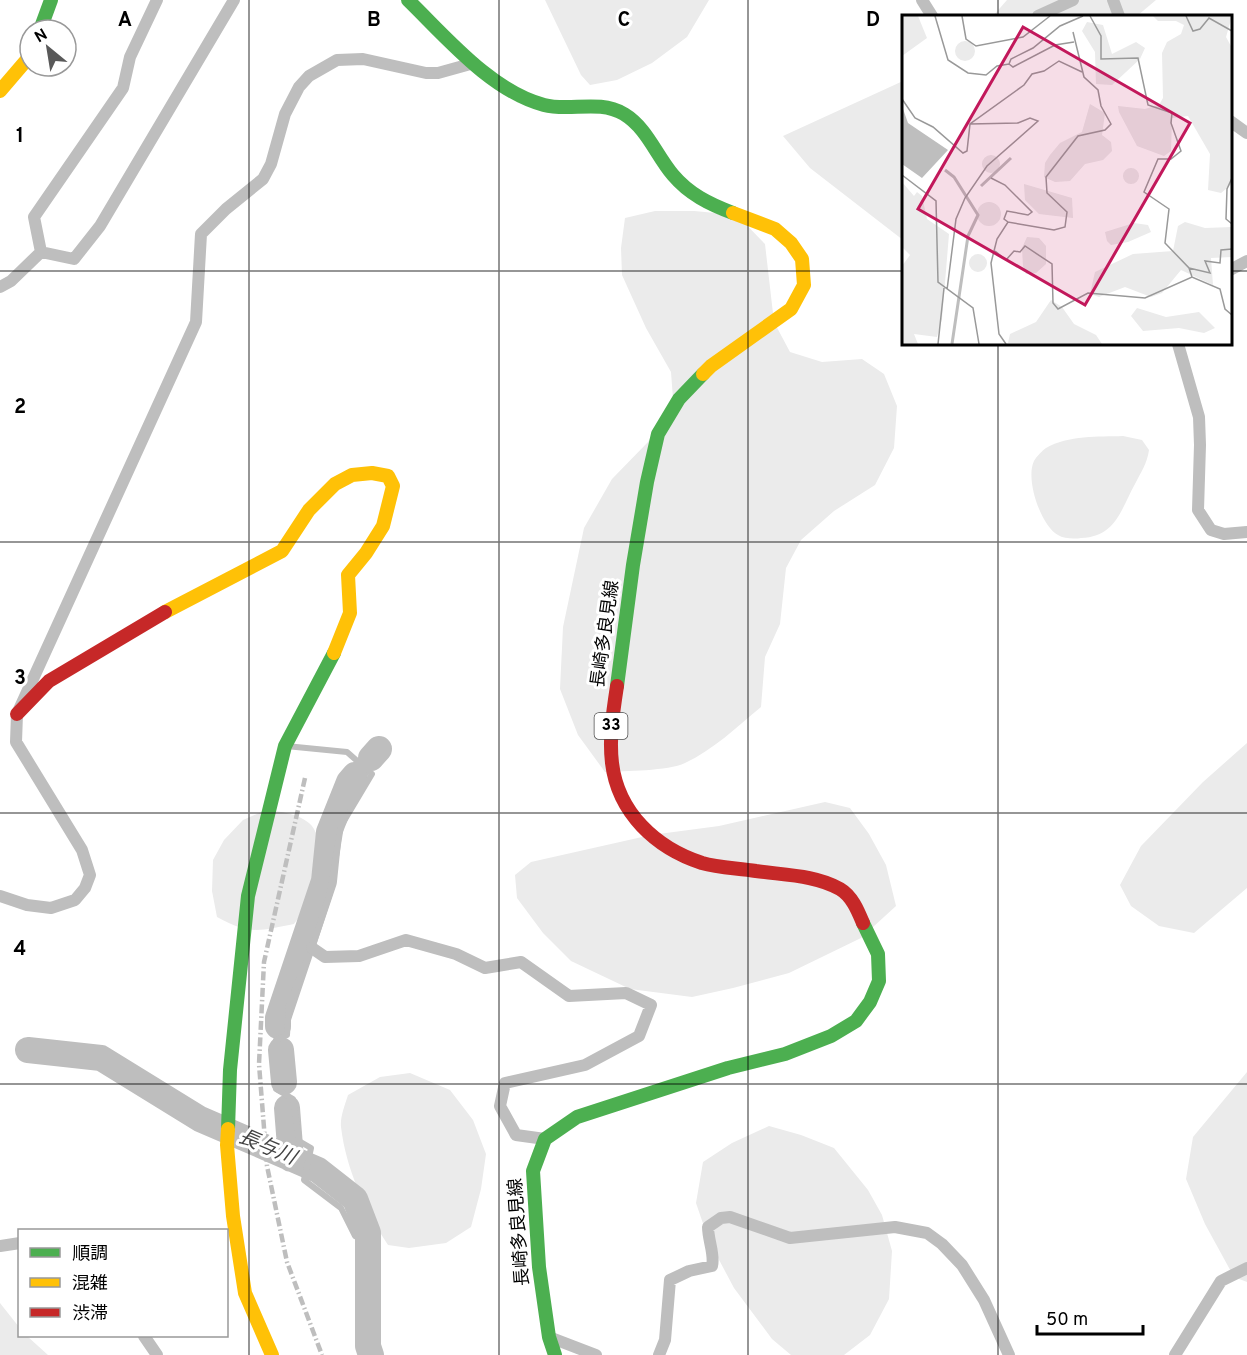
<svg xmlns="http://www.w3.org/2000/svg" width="1247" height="1355" viewBox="0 0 1247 1355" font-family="Overpass,'Noto Sans JP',sans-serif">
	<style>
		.green { fill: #ebebeb }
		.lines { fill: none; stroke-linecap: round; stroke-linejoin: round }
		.river { stroke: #bebebe; stroke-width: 26 }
		.lane { stroke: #bebebe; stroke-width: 6 }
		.street { stroke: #bebebe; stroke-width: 12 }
		.fast { stroke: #4caf50; stroke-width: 14 }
		.slow { stroke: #ffc107; stroke-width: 14 }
		.jam { stroke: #c62828; stroke-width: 14 }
		.rail { stroke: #bebebe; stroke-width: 4.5; stroke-dasharray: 9 3 1.5 3; stroke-linecap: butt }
		.grid { fill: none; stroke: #000; stroke-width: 1.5; stroke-opacity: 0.55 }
		.labels { text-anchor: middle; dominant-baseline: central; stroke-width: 6; stroke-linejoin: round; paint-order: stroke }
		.shield { fill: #fff; stroke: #4c4c4c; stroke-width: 1.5 }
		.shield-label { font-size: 16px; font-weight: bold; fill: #000 }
		.street-label { font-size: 18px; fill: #000; stroke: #fff }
		.water-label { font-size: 20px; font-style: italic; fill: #434343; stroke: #fff }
		.inset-river { fill: none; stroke: #bebebe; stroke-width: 3 }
		.inset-road { fill: none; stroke: #999; stroke-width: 1.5 }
		.view { fill: #c2185b; fill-opacity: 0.15; stroke: #c2185b; stroke-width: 3 }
		.inset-edge { fill: none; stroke: #000; stroke-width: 3 }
		.grid-label { font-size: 20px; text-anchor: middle; font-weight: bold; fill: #000; stroke: #fff; stroke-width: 6; stroke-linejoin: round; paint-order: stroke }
	</style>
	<rect width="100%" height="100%" fill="#fff"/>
	<path class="green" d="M545,0H709L687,37L652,63L617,80L590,85L581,75Z
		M1007,0H1156L1137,16H993Z
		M903,81V240L810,168L783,136Z
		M655,211H694L737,215L765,244L774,322L790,352L822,362L862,359L884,374L897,406L894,448L875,485L834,511L801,540L786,568L780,624L765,657L761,707C737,727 713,750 685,763C668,771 625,771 605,772L578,735L560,689L563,627L584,528L612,479L648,442L673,399L671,372L646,328L622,275L621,248L625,218Z
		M1123,436L1142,440L1149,450C1147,464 1141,472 1135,484C1121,509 1116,537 1081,538C1075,539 1064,539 1058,535C1041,526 1025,479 1034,461C1036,457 1043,450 1046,448C1068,435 1099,437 1123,436Z
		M1247,743V888L1194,933L1159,926L1131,906L1120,885L1141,846L1203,782Z
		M825,802L850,808L869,834L886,865L896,906L861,938L789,973L733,988L692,997L630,989L571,961L543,933L517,898L515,875L531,862L651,835L719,826Z
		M266,810C281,812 297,813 309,823C326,837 321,885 311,902C307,910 299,917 294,924C258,931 250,935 217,917L212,891L213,860L224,840L243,820Z
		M1247,1072V1282L1234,1277L1205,1224L1186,1179L1193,1137Z
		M410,1073L450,1090L473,1120L486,1154L481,1189L471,1227L446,1243L409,1248L388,1245C365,1210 346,1169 341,1127C340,1117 345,1105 348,1095L380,1077Z
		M769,1126L801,1135L834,1148L868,1190L882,1215L892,1251L889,1299L870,1335L844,1355H791L772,1339L734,1288L709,1241L696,1203L703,1162L732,1143Z
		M0,1303L19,1327L20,1336H27L48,1355H0Z"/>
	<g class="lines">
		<path class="river" d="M371,758L379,749
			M278,1026V1018L324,881L329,832L349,782L355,775
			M28,1050L101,1058L200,1119L318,1170L355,1199L368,1233V1346L371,1355
			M281,1050L284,1082
			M287,1108L291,1159"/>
		<path class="lane" d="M286,746L347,752L372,774L341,826L330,893L312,948L289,1004L287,1035L276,1040V1089L293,1099L299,1141L311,1148L304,1180L341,1208L355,1236"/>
		<path class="street" d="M922,0L932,16
			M1113,0L1119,16
			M1038,16L1073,0
			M1230,121L1247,133
			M41,252L74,259L100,226L234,0
			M41,252L34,217L123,88L130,57L157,0
			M1230,270L1247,261
			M0,287L11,281L41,252
			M1178,344L1199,417L1200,445L1198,510L1211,530L1224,534L1247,532
			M0,896L27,905L51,908L75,900L85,888L90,875L82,850L16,742L17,714L196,322L201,234L226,209L263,179L271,164L285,114L299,87L309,76L337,60L363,59L426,73H438L474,63
			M312,948L325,957L359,956L406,940L456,954L485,968L521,962L569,996L626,993L651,1005L639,1036L585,1065L505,1083L500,1106L516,1135L545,1139
			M0,1246L20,1243
			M144,1336L157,1355
			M549,1337L596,1355
			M659,1355L665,1340L670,1280L689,1271L712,1266C715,1255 708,1240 708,1227L721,1218L730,1217L790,1238L895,1227L927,1233L942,1244L962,1265L984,1300L1009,1355
			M1175,1355L1221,1281L1247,1268"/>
		<path class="fast" d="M408,0C446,37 491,91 544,105C570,112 598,99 624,114C647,128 656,155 673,175C689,194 709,204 733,213
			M40,30L51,0
			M617,686L633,565L647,482L658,434L679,399L703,374
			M228,1129L230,1070L248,896L285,746L334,653
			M555,1355L549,1337L539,1267L533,1171L545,1139L577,1117L728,1068L785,1054L831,1036L856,1021L870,1002L879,981L878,954L863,923"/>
		<path class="slow" d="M0,91L30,56
			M703,374L711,366L791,309L804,285L802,259L791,243L775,229L733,213
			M165,612L282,551L309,510L335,484L352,475L372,473L388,476L393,486L383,526L366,553L348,575L350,613L334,653
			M228,1129L227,1145L233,1216L245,1293L272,1355"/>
		<path class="jam" d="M617,686C613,712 609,738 612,763C618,813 656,848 702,863C719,868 739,868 756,871C784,875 816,875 840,889C852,896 858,911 863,923
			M17,714L49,681L165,612"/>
		<path class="rail" d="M305,778L264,962L259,1064L267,1166L287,1262L322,1355"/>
	</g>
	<path class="grid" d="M249,0V1355M499,0V1355M748,0V1355M998,0V16M0,271H904M1230,271H1247M998,344V1355M0,542H1247M0,813H1247M0,1084H1247"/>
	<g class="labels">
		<rect class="shield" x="594.5" y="713" width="33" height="26" rx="4.5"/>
		<g class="shield-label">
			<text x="611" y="726">33</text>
		</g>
		<g class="street-label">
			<text transform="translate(606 634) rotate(-82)">長崎多良見線</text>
			<text transform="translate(520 1232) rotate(-94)">長崎多良見線</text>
		</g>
		<g class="water-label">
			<text transform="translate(267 1148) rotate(23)">長与川</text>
		</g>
	</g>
	<g transform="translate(902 15)">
		<rect width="330" height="330" fill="#fff"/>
		<path d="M0,1H16L25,23L0,41ZM251,1H330L324,22L330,33V169L319,178L306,175L308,139L286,101L270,103L269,136L262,141L235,131L217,97L216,91L243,94L257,90L261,83L260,38L265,27L279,19L282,10L274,6H256ZM185,7L201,10L210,39L234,27L243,33L238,44L210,70L194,69L193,37L180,16ZM53 36a10 10 0 1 1 20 0a10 10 0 1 1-20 0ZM188,89L203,98L200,120L209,127L210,136L201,145L183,149L168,166L153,167L142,162L143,148L148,140L158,128L180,117ZM80 149a9 9 0 1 1 18 0a9 9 0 1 1-18 0ZM221 161a8 8 0 1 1 16 0a8 8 0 1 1-16 0ZM0,167L12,181L15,177L20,181L25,204L47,219L40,304L35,322L12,319L16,329H0V251L8,240L0,232ZM122,169L170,183L171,203L137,199L123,185ZM75 199a12 12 0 1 1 24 0a12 12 0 1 1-24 0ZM283,207L303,213L330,212V242L309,243L311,270L279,255L260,278L249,282L223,272L197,282L188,279L193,257L231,239L271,236L276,211ZM232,208L246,210L249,217L226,227L209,230L205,226L203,217ZM125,222L137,223L144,231V249L134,258L124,259L121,251L120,233ZM67 248a9 9 0 1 1 18 0a9 9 0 1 1-18 0ZM149,285L160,292L172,309L194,320L200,329L106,328L108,319L134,307ZM235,293L264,302L297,297L313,313L302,318L277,313L241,316L229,301Z" fill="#ebebeb"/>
		<path d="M0,91L6,108L46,135L20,163L0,149Z" fill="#bebebe"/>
		<path class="inset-river" d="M43,155L52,162L76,200L66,221L50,329M79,171L109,143"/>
		<path class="inset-road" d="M33,1L46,45L66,58L84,60L95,51L107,49L111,52L153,30L172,27M60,1L64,24L74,31L121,22L148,1M188,1L199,21V44L236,43L246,90L270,98L269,108L279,136L269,144H256L242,177L267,194L263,228L287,253L290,262M284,1L291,16L298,14L307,3L330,16M107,49L109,44L131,33L158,11L181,1M0,84L13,103L31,112L61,138L65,136L68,109L122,70L130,59L142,56L157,46L180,57M0,160L34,186L36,267L71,293L77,329M89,163L103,170L130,197L126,200L105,196L102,204L106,207M330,163L325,174L324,204L330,209M93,236L104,245L112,236L118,237L123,231L150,249L151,288L156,294L186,278L243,283L290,262L318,274L323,294L330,300M287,253L308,258L303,246L318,248L319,235L330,234M45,275L54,204L63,183L85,151L136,106L128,103L116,108L68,109M36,329L42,273M104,329L97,319L89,248L95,224L106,207L152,215L163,212L165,197L145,178L144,162L176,121L203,115L209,109L199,91L196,75L182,62L171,17"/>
		<path class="view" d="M121,12L288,108L183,290L16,194Z"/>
		<rect width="330" height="330" class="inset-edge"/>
	</g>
	<g class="grid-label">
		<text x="125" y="26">A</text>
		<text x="374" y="26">B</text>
		<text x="624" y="26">C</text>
		<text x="873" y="26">D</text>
		<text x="20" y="142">1</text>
		<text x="20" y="413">2</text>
		<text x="20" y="684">3</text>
		<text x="20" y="955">4</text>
	</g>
	<rect x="18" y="1229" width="210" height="108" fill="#ffffff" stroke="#999999" stroke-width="1.5"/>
	<rect x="30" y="1248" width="30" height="9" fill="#4caf50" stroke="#999999" stroke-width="1.5"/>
	<text x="72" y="1259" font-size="18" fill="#000000">順調</text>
	<rect x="30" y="1278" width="30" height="9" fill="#ffc107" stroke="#999999" stroke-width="1.5"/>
	<text x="72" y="1289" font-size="18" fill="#000000">混雑</text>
	<rect x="30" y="1308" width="30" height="9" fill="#c62828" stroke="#999999" stroke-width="1.5"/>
	<text x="72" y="1319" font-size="18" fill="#000000">渋滞</text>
	<g transform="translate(48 48) rotate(330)"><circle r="28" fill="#ffffff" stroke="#999999" stroke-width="1.5"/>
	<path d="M0-4.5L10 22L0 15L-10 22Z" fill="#595959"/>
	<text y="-9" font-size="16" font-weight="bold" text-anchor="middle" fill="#000000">N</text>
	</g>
	<path d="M1037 1325v9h106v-9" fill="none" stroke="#000000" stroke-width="3"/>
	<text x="1046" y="1325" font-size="18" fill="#000000" stroke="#ffffff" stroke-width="4.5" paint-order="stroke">50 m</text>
</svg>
